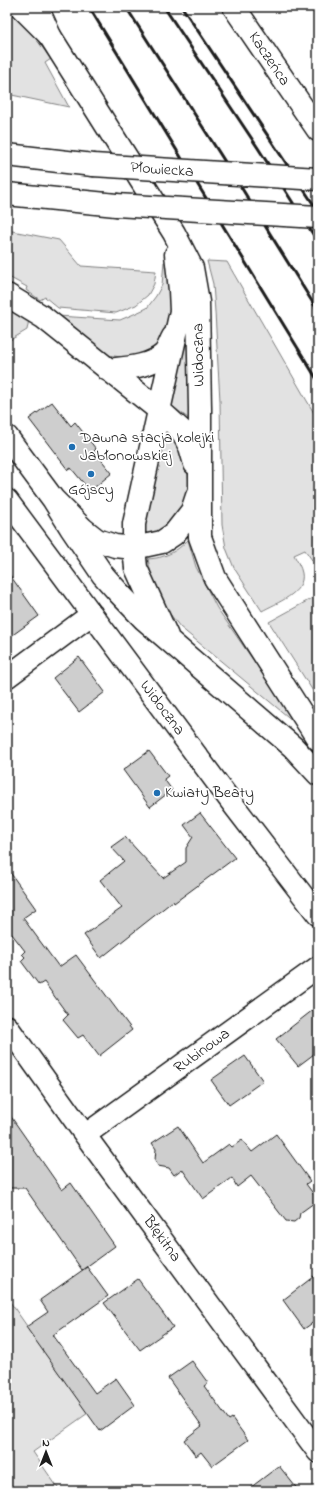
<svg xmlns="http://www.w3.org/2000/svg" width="325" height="1498" viewBox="0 0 325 1498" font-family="'Indie Flower',sans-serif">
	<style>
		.green { fill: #e2e2e2; stroke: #7f7f7f }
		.building { fill: #cecece; stroke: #1c1c1c }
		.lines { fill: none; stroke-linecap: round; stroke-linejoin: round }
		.lane-casing { stroke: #1c1c1c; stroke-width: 13 }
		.street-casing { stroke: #1c1c1c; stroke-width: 24 }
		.secondary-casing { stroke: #1c1c1c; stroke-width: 25 }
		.primary-casing { stroke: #1c1c1c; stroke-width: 25 }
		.lane { stroke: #fff; stroke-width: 10 }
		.street { stroke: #fff; stroke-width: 21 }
		.secondary { stroke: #fff; stroke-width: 22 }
		.primary { stroke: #fff; stroke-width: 22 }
		.rail { stroke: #1c1c1c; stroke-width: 3 }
		.primary-bridge-casing { stroke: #1c1c1c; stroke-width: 25; stroke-linecap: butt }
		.primary-bridge { stroke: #fff; stroke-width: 22 }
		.poi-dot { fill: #1f6fb2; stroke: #fff; stroke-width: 1.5 }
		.labels { text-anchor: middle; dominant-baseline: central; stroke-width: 3.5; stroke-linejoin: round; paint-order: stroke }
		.street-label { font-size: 16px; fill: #1c1c1c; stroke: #fff }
		.poi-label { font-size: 16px; fill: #1c1c1c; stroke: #fff; text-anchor: start }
	</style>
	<rect width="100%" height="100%" fill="#fff"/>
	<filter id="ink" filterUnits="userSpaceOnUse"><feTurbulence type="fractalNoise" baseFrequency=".025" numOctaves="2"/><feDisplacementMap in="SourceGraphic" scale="8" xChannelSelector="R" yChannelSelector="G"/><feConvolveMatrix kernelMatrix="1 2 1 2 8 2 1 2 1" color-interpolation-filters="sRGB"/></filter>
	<g filter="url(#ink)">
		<path class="green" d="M7,7H9L23,21L51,59L45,63L69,107L7,94Z
			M7,230L59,240L81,266L156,271L154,284L148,295L136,305L116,313L58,308L45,297L40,300L26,290L27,287L7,276Z
			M207,261L227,262L318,420V567L312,560L305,550L294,555C297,561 301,567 302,573C306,593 276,603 262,611L234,568L226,548L222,525L220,401L215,312L213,284Z
			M164,262H170L173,279L168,330L155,348L137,356L121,357L107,355L58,316L120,320L134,314L147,308L156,296L162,285Z
			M7,307L29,319L27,330L7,342Z
			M189,328L193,422L171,405Z
			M166,430L179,445L187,467L189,484L187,500L179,517L159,533L144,534L147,509Z
			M188,540L196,567L217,608L299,726L180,627L160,601L152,580L148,559C165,558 176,552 188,540Z
			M318,595V699L269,622Z
			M8,1299L88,1413L33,1452L60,1491H7Z"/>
		<path class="building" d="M52,402L71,426L75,422L96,449L94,451L112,473L90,491L71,468L68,470L29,419Z
			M7,571L39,616L7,639Z
			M79,657L105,692L79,712L53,678Z
			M149,751L168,776L164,779L172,790L150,807L123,770Z
			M200,813L235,858L174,903L173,901L101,958L84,935L122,908L100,880L124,861L111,847L125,837L163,878L186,862V848L193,837L184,825Z
			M7,868L36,909L23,918L59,967L76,955L132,1030L99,1056L83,1035L78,1038L63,1020L68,1015L44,982L39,985L21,961L25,957L22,954L25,951L8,929L7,930Z
			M318,1006V1051L298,1066L276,1039Z
			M245,1056L263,1081L229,1105L211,1080Z
			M7,1111L62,1190L71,1183L115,1246L82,1270L25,1188H7Z
			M178,1126L203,1163L229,1144L232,1147L242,1140L252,1152L276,1134L310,1181L306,1184L318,1200L300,1213L299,1218L294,1222L286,1221L251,1176L237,1187L232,1178L203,1199L182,1169L174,1175L169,1168L158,1166L155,1160L156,1149L152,1143Z
			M87,1267L108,1296L53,1335L95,1393L116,1378L135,1405L100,1431L26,1327L48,1312L40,1300Z
			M318,1273V1319L304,1329L283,1300Z
			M138,1279L173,1327L140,1350L104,1303Z
			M192,1361L208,1383L204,1386L229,1420L232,1418L248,1440L212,1466L201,1452L196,1456L184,1440L202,1426L168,1378Z
			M279,1466L299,1491H246Z"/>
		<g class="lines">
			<defs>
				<path id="lane" d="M305,111L318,105"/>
				<path id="street" d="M7,500L235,807L318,915
					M7,677L92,614
					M7,1026L85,1135L318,1452
					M85,1135L318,967"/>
				<path id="secondary" d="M37,7L50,36L174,233L192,268L198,302L200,409V537L215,578L318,739
					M234,7L318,130
					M7,295L43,317L159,410L181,430L190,447L195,464
					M108,370C125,368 150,367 164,354C168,350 170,342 173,337
					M7,437L53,499L71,528L103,575L119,593L144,619L293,747L318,774
					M53,499L83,529L97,540L115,546L134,548L162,542L174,534L192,511L197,496
					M167,636L136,568L134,548V524L181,311L180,290L176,254"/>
				<path id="primary" d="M21,7L50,36
					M7,155L93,165
					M7,194L116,205"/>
			</defs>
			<use href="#lane" class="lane-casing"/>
			<use href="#street" class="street-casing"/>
			<use href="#secondary" class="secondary-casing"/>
			<use href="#primary" class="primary-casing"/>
			<use href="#lane" class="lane"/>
			<use href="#street" class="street"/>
			<use href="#secondary" class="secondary"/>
			<use href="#primary" class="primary"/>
			<path class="rail" d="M89,7L318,381
				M126,7L236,179L318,311
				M164,7L258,148L318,242
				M182,7L318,211"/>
			<defs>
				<path id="primary-bridge" d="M93,165L318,179
					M116,205L318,217"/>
			</defs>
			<use href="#primary-bridge" class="primary-bridge-casing"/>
			<use href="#primary-bridge" class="primary-bridge"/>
		</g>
	</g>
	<g class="poi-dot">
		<circle cx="72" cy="447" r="4"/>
		<circle cx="91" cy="474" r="4"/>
		<circle cx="157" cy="793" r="4"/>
	</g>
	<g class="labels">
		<g class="street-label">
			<text transform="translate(269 59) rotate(56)">Kaczeńca</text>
			<text transform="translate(162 170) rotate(4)">Płowiecka</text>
			<text transform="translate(199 355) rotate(-91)">Widoczna</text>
			<text transform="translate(162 708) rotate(53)">Widoczna</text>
			<text transform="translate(202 1051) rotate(-36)">Rubinowa</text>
			<text transform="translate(162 1239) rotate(54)">Błękitna</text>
		</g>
		<g class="poi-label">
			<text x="80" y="438">Dawna stacja kolejki<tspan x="80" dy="18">Jabłonowskiej</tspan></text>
			<text x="91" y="490" text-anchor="middle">Gójscy</text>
			<text x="165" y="793">Kwiaty Beaty</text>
		</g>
	</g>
	<rect width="325" height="1498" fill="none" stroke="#fff" stroke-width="24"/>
	<rect x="12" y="12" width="301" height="1474" fill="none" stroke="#1c1c1c" stroke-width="1.5" filter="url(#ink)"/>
	<g transform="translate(46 1452)" stroke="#ffffff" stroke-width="3" paint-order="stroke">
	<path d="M0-3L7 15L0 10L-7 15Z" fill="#1c1c1c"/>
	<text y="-6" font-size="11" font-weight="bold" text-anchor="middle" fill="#1c1c1c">N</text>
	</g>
</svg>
